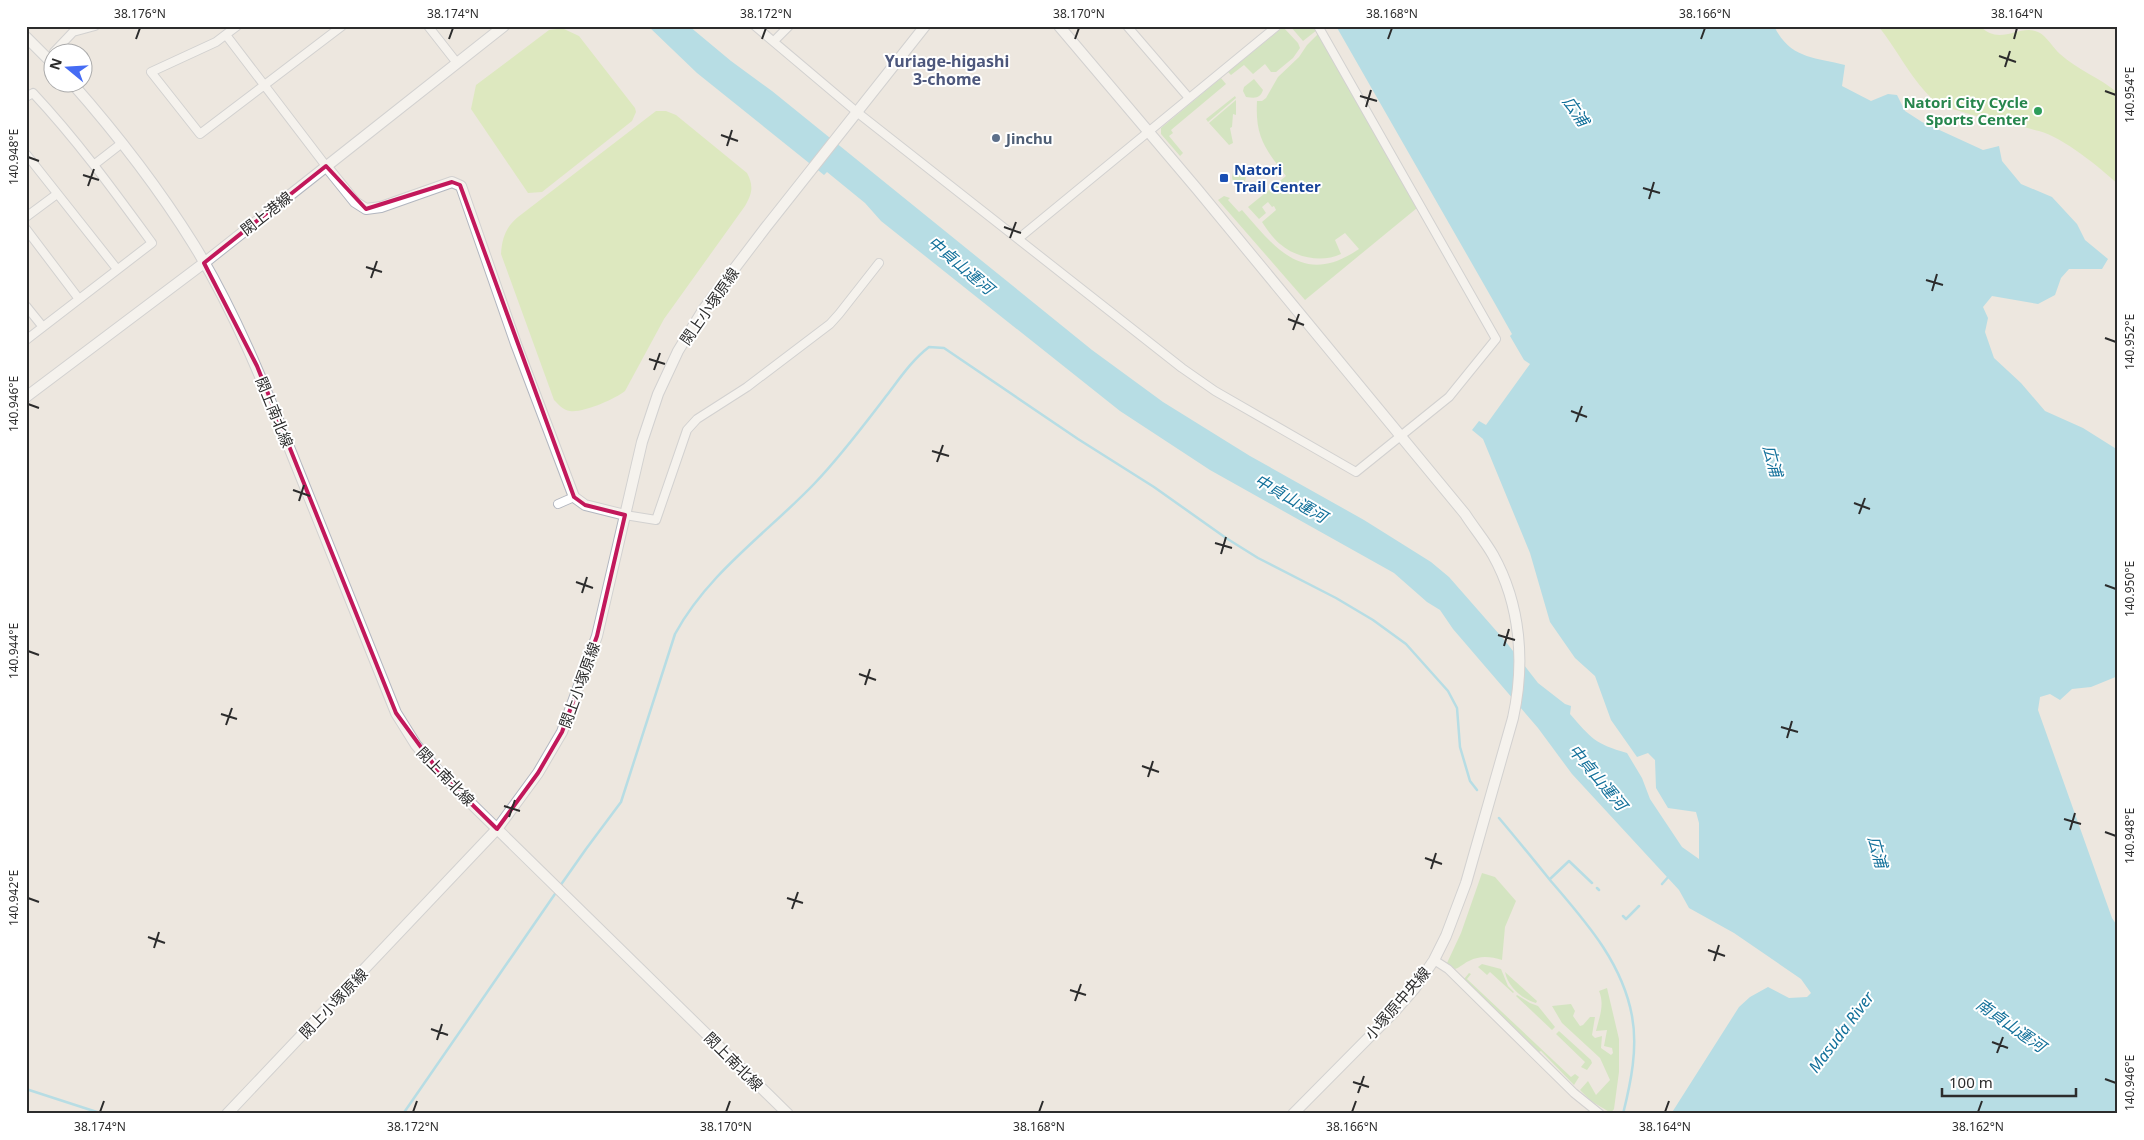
<svg xmlns="http://www.w3.org/2000/svg" width="2144" height="1140" viewBox="0 0 2144 1140" font-family="'Noto Sans','Noto Sans JP',sans-serif">
	<style>
		.green { fill: #b7e19e }
		.pitch { fill: #cae89a }
		.water { fill: #76d0eb }
		.lines { fill: none; stroke-linecap: round; stroke-linejoin: round }
		.stream { stroke: #76d0eb; stroke-width: 2.5 }
		.street-casing { stroke: #b2b6bf; stroke-width: 10 }
		.secondary-casing { stroke: #b2b6bf; stroke-width: 12 }
		.street { stroke: #fff; stroke-width: 8 }
		.secondary { stroke: #fff; stroke-width: 10 }
		.marked { fill: none; stroke: #c2185b; stroke-width: 4; stroke-linejoin: round }
		.ticks { fill: none; stroke: #2c2c2c; stroke-width: 2 }
		.leisure-dot { fill: #2e9e5b; stroke: #fff; stroke-width: 2 }
		.service-dot { fill: #5c6f8a; stroke: #fff; stroke-width: 2 }
		.transit-dot { fill: #1a4fb4; stroke: #fff; stroke-width: 2 }
		.labels { text-anchor: middle; dominant-baseline: central; stroke-width: 4; stroke-linejoin: round; paint-order: stroke }
		.leisure-label { font-size: 15px; font-weight: bold; fill: #27864d; stroke: #fff; text-anchor: end }
		.service-label { font-size: 15px; font-weight: bold; fill: #4e5e75; stroke: #fff; text-anchor: start }
		.transit-label { font-size: 15px; font-weight: bold; fill: #164399; stroke: #fff; text-anchor: start }
		.street-label { font-size: 15px; fill: #2c2c2c; stroke: #fff }
		.neighbourhood-label { font-size: 16px; font-weight: bold; fill: #4d577c; stroke: #fff }
		.water-label { font-size: 16px; font-style: italic; fill: #12709a; stroke: #fff }
		.neatline { fill: none; stroke: #2c2c2c; stroke-width: 2 }
		.ticks-label { font-size: 12px; text-anchor: middle; fill: #2c2c2c }
	</style>
	<rect width="100%" height="100%" fill="#ede7df"/>
	<path class="green" d="M1290,26H1315L1317,30L1303,41Z
		M1282,28H1284L1298,43L1300,48L1293,58L1276,72H1271L1265,64L1253,74L1244,65L1231,75L1228,72Z
		M1318,34L1417,208L1305,300L1218,200L1224,196L1230,198L1228,200L1239,212L1242,210C1276,249 1304,287 1359,249L1345,233L1335,240L1341,254C1322,263 1296,258 1280,244C1273,238 1267,230 1262,222L1276,210L1274,206L1272,207L1268,202L1262,207L1266,213L1259,219L1248,207L1286,176C1265,149 1255,137 1257,101H1262L1266,98L1278,77L1299,57L1307,45Z
		M1221,78L1226,84L1171,130L1173,133L1169,136L1183,153L1180,156L1161,134V128Z
		M1254,79L1263,90C1260,99 1255,98 1246,97L1243,91L1244,87Z
		M1235,96L1236,98L1208,122L1206,119Z
		M1236,100V115L1233,114L1232,127L1230,128L1233,143L1229,145L1209,123Z
		M1232 177a7 7 0 1 1 14 0a7 7 0 1 1-14 0Z
		M1482,873L1495,877L1516,901L1505,927L1502,960C1491,957 1481,955 1469,961C1464,963 1461,967 1455,969L1447,963L1461,933Z
		M1482,964L1501,969L1508,986L1514,992L1513,993L1490,972L1487,975L1478,967Z
		M1505,972L1537,1001L1536,1003C1522,999 1508,987 1505,972Z
		M1469,973L1471,974L1467,979L1571,1077L1575,1074L1579,1077L1574,1085L1541,1051L1539,1052L1464,979Z
		M1607,988L1619,1039V1072L1614,1109L1611,1113L1591,1101L1580,1090L1588,1081L1596,1095L1610,1080L1600,1058L1562,1023L1552,1006L1571,1004L1575,1011L1573,1016L1580,1026L1583,1025L1590,1017H1595L1592,1035L1595,1038L1602,1036L1601,1048L1611,1055L1613,1053L1612,1048L1604,1046L1607,1030L1596,1031C1599,1018 1605,1005 1599,991Z
		M1517,995L1530,1003L1538,1006L1555,1027L1552,1030L1516,996Z
		M1559,1031L1591,1060L1592,1063L1587,1070L1581,1067L1585,1062L1556,1034Z"/>
	<path class="pitch" d="M1878,26H1980C2000,47 2020,23 2038,32C2047,36 2053,48 2060,54C2078,70 2100,78 2118,93V184C2099,167 2064,138 2039,131C2010,123 1982,119 1953,109C1948,107 1940,106 1936,102C1912,82 1898,50 1878,26Z
		M557,29H564L579,36L635,108L636,112L632,121L542,192L528,193L471,109L476,85L549,30Z
		M656,111H666L676,115L747,173C754,186 752,194 745,206L664,319L625,391C615,399 583,413 570,411C563,410 558,404 554,400L501,254C502,238 506,227 518,217Z"/>
	<path class="water" d="M648,26H689L731,61L772,91L1092,350L1163,402L1250,456L1364,520L1431,562L1449,577L1506,642L1538,683L1565,704L1571,706L1570,714C1591,738 1595,744 1627,753L1642,778L1650,799L1682,847L1699,859V823L1696,812L1668,808L1656,788L1655,760L1648,753L1637,757L1611,720L1595,676L1575,658L1550,622L1530,553L1483,439L1472,430L1479,421L1486,425L1530,364L1524,360L1510,336L1512,334L1494,302L1336,26H1774C1790,59 1814,57 1845,65L1842,86L1871,101L1888,94L1897,95L1905,111L1922,122L1983,150L1999,146L2002,161L2021,184L2052,197L2077,224L2085,240L2108,259L2102,269H2069L2061,278L2055,295L2038,304L1992,296L1983,307L1988,318L1985,332L1994,358L2021,383L2045,411L2083,428L2118,450V676L2091,687L2072,689L2060,700L2050,694L2040,697L2038,710L2112,918L2118,927V1114H1671L1739,1007L1750,997L1768,987L1789,998L1807,997L1811,993L1801,979L1734,933L1689,908L1679,890L1572,774L1538,728L1453,629L1440,610L1427,602L1394,573L1210,470L1120,411L881,221L865,203L827,172L824,175L697,73Z"/>
	<g class="lines">
		<path class="stream" d="M1499,818C1516,838 1533,859 1550,880C1584,920 1622,961 1632,1016C1638,1048 1631,1082 1623,1114
			M1550,879L1569,861L1592,883
			M1662,884L1669,876
			M560,886L586,849L621,802L675,634C708,573 767,533 814,484C841,456 864,425 887,395C900,378 912,360 929,347L944,348L1078,439L1154,487L1226,538L1258,558L1336,598L1373,620L1406,644L1448,691L1457,708L1460,747L1470,781L1477,790
			M1597,888L1599,890
			M1623,916L1626,919L1639,906
			M26,1089L103,1114
			M403,1114L557,891"/>
		<defs>
			<path id="street" d="M237,26L216,42L151,72L200,134L342,26
				M428,26L457,63
				M755,26L858,113L1182,368L1215,391L1356,472L1449,397L1496,339L1318,26
				M1127,26L1189,98
				M226,35L326,166
				M774,41L789,26
				M54,52L73,32L95,26
				M26,97L33,93C77,140 114,191 152,243L26,340
				M26,154L117,269
				M95,164L122,143
				M26,217L57,194
				M26,229L79,299
				M1018,239L1277,26
				M26,306L43,327
				M558,504L574,497
				M625,515L656,520L687,430L697,419L747,387L830,324L839,314L879,263
				M1434,960L1448,969L1574,1093L1600,1114"/>
			<path id="secondary" d="M1059,26L1197,189L1465,514C1474,528 1485,541 1493,555C1521,605 1525,664 1513,718L1466,883L1446,936L1434,960L1415,988L1394,1012L1293,1114
				M26,37L52,63
				M71,82C116,133 158,187 194,245C237,315 267,392 297,467C330,549 363,631 396,713L416,745L440,773L788,1114
				M326,166L355,202L366,209L381,207L452,182L461,186L516,344L574,497L585,505L625,515
				M26,397L204,263L504,26
				M227,1114L497,829L538,773L562,732L597,636L642,442L658,394L678,351L703,310L766,227L925,26"/>
		</defs>
		<use href="#street" class="street-casing"/>
		<use href="#secondary" class="secondary-casing"/>
		<use href="#street" class="street"/>
		<use href="#secondary" class="secondary"/>
	</g>
	<path d="M0 0H2144V1140H0ZM326,166L366,209L452,182L460,185L574,497L585,505L625,515L597,636L562,732L538,773L497,829L440,773L396,713L257,366L204,263Z" fill="#ede7df" fill-opacity=".55" fill-rule="evenodd"/>
	<path class="marked" d="M326,166L366,209L452,182L460,185L574,497L585,505L625,515L597,636L562,732L538,773L497,829L440,773L396,713L257,366L204,263Z"/>
	<path class="ticks" d="M136,39L140,28M449,39L453,28M762,39L766,28M1075,39L1079,28M1388,39L1392,28M1701,39L1705,28M2014,39L2017,28M1999,56L2016,62M2005,67L2010,51M2105,91L2116,95M1360,96L1377,101M1366,107L1371,90M721,135L738,141M727,146L732,130M28,157L39,161M83,175L99,180M88,186L94,169M1643,188L1660,193M1649,199L1654,182M1004,227L1021,233M1010,238L1016,222M366,267L382,272M371,278L377,261M1926,280L1943,285M1932,291L1937,274M1288,319L1304,325M1293,330L1299,314M2105,338L2116,342M649,359L665,364M654,370L660,353M28,404L39,408M1571,411L1587,417M1576,422L1582,406M932,451L949,456M937,462L943,445M293,490L310,496M299,501L304,485M1854,503L1870,509M1859,514L1865,498M1215,543L1232,548M1221,554L1226,537M576,582L593,588M2105,585L2116,589M582,593L587,577M1498,635L1515,640M1504,646L1509,629M28,651L39,655M859,674L876,680M865,685L870,669M221,714L237,719M226,725L232,708M1781,727L1798,732M1787,738L1792,721M1142,766L1159,772M1148,777L1153,761M504,806L520,811M509,817L515,800M2064,819L2081,824M2070,830L2075,813M2105,832L2116,836M1425,858L1442,864M1431,869L1436,853M28,898L39,902M787,898L803,903M792,909L798,892M148,937L165,943M154,948L159,932M1708,950L1725,956M1714,961L1719,945M1070,990L1086,995M1075,1001L1081,984M431,1029L448,1035M437,1040L442,1024M1992,1042L2008,1048M1997,1053L2003,1037M2105,1079L2116,1083M1353,1082L1369,1087M1358,1093L1364,1076M100,1112L104,1101M413,1112L417,1101M726,1112L730,1101M1039,1112L1043,1101M1352,1112L1356,1101M1665,1112L1669,1101M1978,1112L1982,1101"/>
	<circle class="leisure-dot" cx="2038" cy="111" r="5"/>
	<circle class="service-dot" cx="996" cy="138" r="5"/>
	<rect class="transit-dot" x="1219" y="173" width="10" height="10" rx="2.5"/>
	<g class="labels">
		<g class="leisure-label">
			<text x="2028" y="102">Natori City Cycle<tspan x="2028" dy="17">Sports Center</tspan></text>
		</g>
		<g class="service-label">
			<text x="1006" y="138">Jinchu</text>
		</g>
		<g class="transit-label">
			<text x="1234" y="169">Natori<tspan x="1234" dy="17">Trail Center</tspan></text>
		</g>
		<g class="street-label">
			<text transform="translate(266 213) rotate(-38)">閖上港線</text>
			<text transform="translate(709 306) rotate(-55)">閖上小塚原線</text>
			<text transform="translate(275 412) rotate(68)">閖上南北線</text>
			<text transform="translate(579 685) rotate(-70)">閖上小塚原線</text>
			<text transform="translate(446 776) rotate(46)">閖上南北線</text>
			<text transform="translate(333 1003) rotate(-46)">閖上小塚原線</text>
			<text transform="translate(1397 1003) rotate(-49)">小塚原中央線</text>
			<text transform="translate(734 1061) rotate(45)">閖上南北線</text>
		</g>
		<g class="neighbourhood-label">
			<text x="947" y="61">Yuriage-higashi<tspan x="947" dy="18">3-chome</tspan></text>
		</g>
		<g class="water-label">
			<text transform="translate(1576 111) rotate(55)">広浦</text>
			<text transform="translate(961 265) rotate(40)">中貞山運河</text>
			<text transform="translate(1773 461) rotate(75)">広浦</text>
			<text transform="translate(1291 498) rotate(30)">中貞山運河</text>
			<text transform="translate(1598 777) rotate(50)">中貞山運河</text>
			<text transform="translate(1878 852) rotate(75)">広浦</text>
			<text transform="translate(2011 1025) rotate(35)">南貞山運河</text>
			<text transform="translate(1841 1032) rotate(-53)">Masuda River</text>
		</g>
	</g>
	<rect width="2144" height="1140" fill="none" stroke="#ffffff" stroke-width="55"/>
	<g transform="translate(68 68) rotate(288)"><circle r="24" fill="#ffffff" stroke="#ababab"/>
	<path d="M0-4L9 19L0 12L-9 19Z" fill="#456cf4"/>
	<text y="-8" font-size="14" font-weight="bold" text-anchor="middle" fill="#2c2c2c">N</text>
	</g>
	<path d="M1942 1088v8h134v-8" fill="none" stroke="#2c2c2c" stroke-width="2.5"/>
	<text x="1949" y="1088" font-size="15" fill="#2c2c2c" stroke="#ffffff" stroke-width="4" paint-order="stroke">100 m</text>
	<rect x="28" y="28" width="2088" height="1084" class="neatline"/>
	<g class="ticks-label">
		<text x="140" y="18">38.176°N</text>
		<text x="453" y="18">38.174°N</text>
		<text x="766" y="18">38.172°N</text>
		<text x="1079" y="18">38.170°N</text>
		<text x="1392" y="18">38.168°N</text>
		<text x="1705" y="18">38.166°N</text>
		<text x="2017" y="18">38.164°N</text>
		<text transform="translate(2130 95) rotate(-90)" y="4">140.954°E</text>
		<text transform="translate(14 157) rotate(-90)" y="4">140.948°E</text>
		<text transform="translate(2130 342) rotate(-90)" y="4">140.952°E</text>
		<text transform="translate(14 404) rotate(-90)" y="4">140.946°E</text>
		<text transform="translate(2130 589) rotate(-90)" y="4">140.950°E</text>
		<text transform="translate(14 651) rotate(-90)" y="4">140.944°E</text>
		<text transform="translate(2130 836) rotate(-90)" y="4">140.948°E</text>
		<text transform="translate(14 898) rotate(-90)" y="4">140.942°E</text>
		<text transform="translate(2130 1083) rotate(-90)" y="4">140.946°E</text>
		<text x="100" y="1131">38.174°N</text>
		<text x="413" y="1131">38.172°N</text>
		<text x="726" y="1131">38.170°N</text>
		<text x="1039" y="1131">38.168°N</text>
		<text x="1352" y="1131">38.166°N</text>
		<text x="1665" y="1131">38.164°N</text>
		<text x="1978" y="1131">38.162°N</text>
	</g>
</svg>
